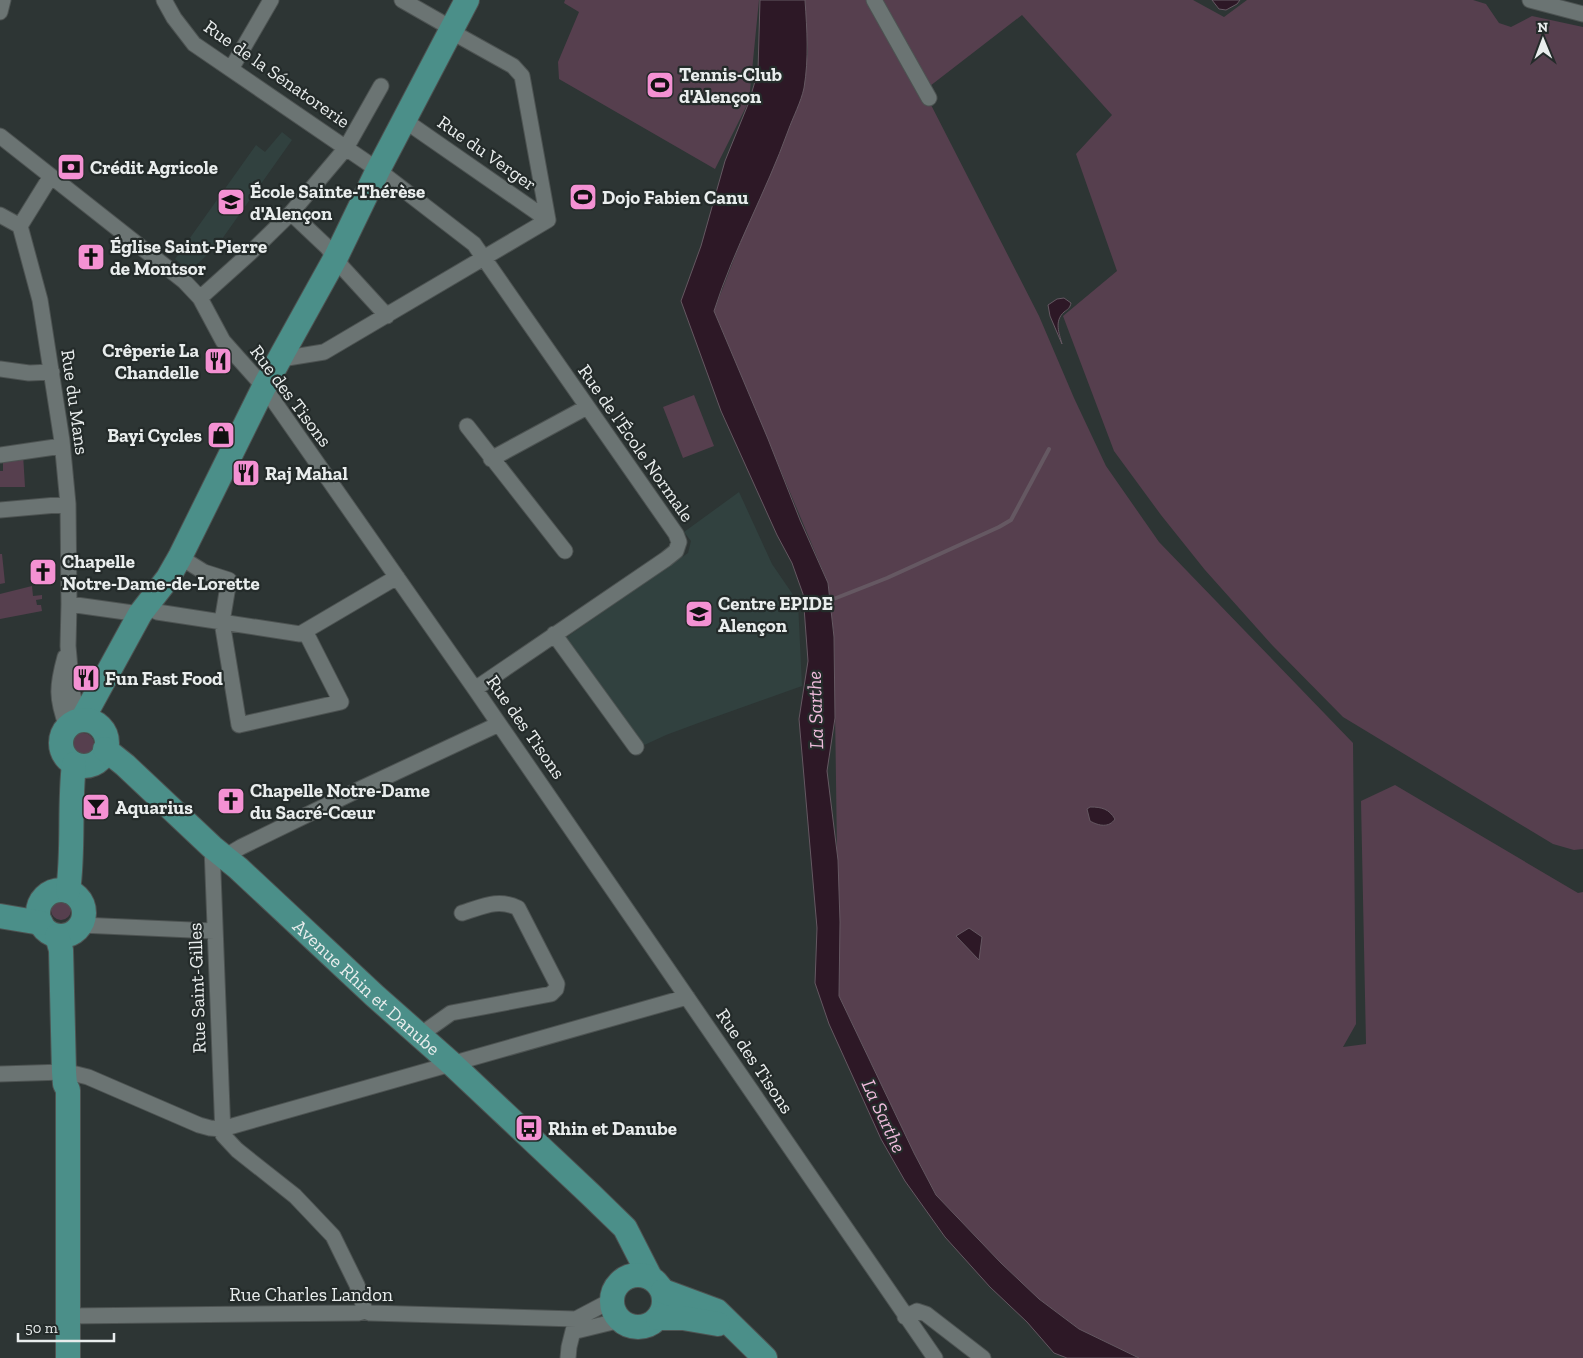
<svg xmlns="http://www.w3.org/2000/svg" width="1583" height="1358" viewBox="0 0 1583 1358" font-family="'Zilla Slab',serif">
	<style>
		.built { fill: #31413f }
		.green { fill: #563f4e }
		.water { fill: #2d1826; stroke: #655862 }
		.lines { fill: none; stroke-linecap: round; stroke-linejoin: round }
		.stream { stroke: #655862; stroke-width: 4 }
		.minor-casing { stroke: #4d5352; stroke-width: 17 }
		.primary-casing { stroke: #4d5352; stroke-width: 26 }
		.minor { stroke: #6b7473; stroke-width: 15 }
		.primary { stroke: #4b8f89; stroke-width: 24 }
		.labels { text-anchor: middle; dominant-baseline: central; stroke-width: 4.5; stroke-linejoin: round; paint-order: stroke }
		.street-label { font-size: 19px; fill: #e9eded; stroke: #242b2a }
		.poi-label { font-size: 19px; font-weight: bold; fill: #e9eded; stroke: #242b2a; text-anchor: start }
		.water-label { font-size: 20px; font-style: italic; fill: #efbcdc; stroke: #242b2a }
	</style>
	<rect width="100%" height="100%" fill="#2d3534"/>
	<path class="built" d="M282,132L292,140L222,239H220L207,255L190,271L175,259L256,145L265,152Z
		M739,492L772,564L798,602L802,686L701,722L666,735L640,747L564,639L688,553L691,541L684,532Z"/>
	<path class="green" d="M565,0H759L749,101L715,169L559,79L558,62L579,12L564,3Z
		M805,0H874L907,58L1039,316L1074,398L1106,466L1159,542L1353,743L1356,1024L1343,1047L1366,1044L1361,801L1395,785L1578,893L1583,892V1358H1139L1079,1329L1039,1299L1001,1263L936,1195L914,1153L839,996L834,637L828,583L714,311L805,75L808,52Z
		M882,0H1193L1224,17L1247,0H1473L1486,4L1499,23L1511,27L1532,16L1583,27V849L1574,850L1553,844L1343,717L1273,646L1205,570L1161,515L1114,451L1063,316L1117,271L1076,154L1112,115L1022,15L930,86Z
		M694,395L714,446L683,458L663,407Z
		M23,454L25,487H0V471H3V457Z
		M0,554H2L5,583L0,584Z
		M32,586L33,596L42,595V599L36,600L37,605H41L42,611L0,619V594Z
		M72 744a11 11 0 1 1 22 0a11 11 0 1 1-22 0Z
		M51 910a10 10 0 1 1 20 0a10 10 0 1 1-20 0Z"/>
	<path class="water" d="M760,0H805C807,30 809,58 804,88C801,102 793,117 788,131C766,192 734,248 714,311L768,439L800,520L828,583L834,637L835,718L827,771L838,860L840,922L839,996L914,1153L936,1195L1001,1263L1039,1299L1079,1329L1139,1358H1067L1054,1353L1027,1322L990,1287L945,1237L905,1181L881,1139L829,1024L815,983L817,928L799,719L808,661L803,594L792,563L777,535L721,411L681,301L701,246L725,161L749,102L758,71Z
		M1212,0H1240L1237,4L1226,10L1219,9Z
		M1064,298L1071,303C1070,308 1068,309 1064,312C1054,321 1059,333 1062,344L1050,316L1048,305L1057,299Z
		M1090,807C1102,807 1109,809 1115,819C1109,828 1099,826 1090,821L1087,809Z
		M969,928L982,937L979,960L956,936Z"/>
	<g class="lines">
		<path class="stream" d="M826,602L887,578L999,527L1011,520L1049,449"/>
		<defs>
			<path id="minor" d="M164,0L174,18L194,44L378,170L474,244L676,534L679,542L676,551L666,559L475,689
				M402,0L444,24L461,37L513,66L522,76L548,220
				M874,0L929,98
				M1530,0L1583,14
				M0,12L3,0
				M231,69L271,0
				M404,120L548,220
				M0,136L184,281L200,298L223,341L264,387L475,689L935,1358
				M51,176L20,226L40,300L62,441L68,504L69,604L68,646L72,691L79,721
				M291,213L327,247L343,268L387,316
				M0,215L20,226
				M200,298L249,254L291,213L346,148L381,86
				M281,359L324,352L548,220
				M0,369L29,373L52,372
				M467,426L565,551
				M0,455L62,446
				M491,459L587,407
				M0,510L68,504
				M180,557L204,572L229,580L222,622L239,725L341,702L305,631
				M69,604L140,614
				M157,612L300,634L397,577
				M554,634L636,747
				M65,657C57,686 56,698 67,727
				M212,847L223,1135L237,1150L295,1196L333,1236L357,1285L365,1311
				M219,860L241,847L360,789L499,724
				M81,925L214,931
				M420,1035L451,1013L551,994L556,989L557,984L518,908C498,898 482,907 462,913
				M72,1073L88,1077L199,1125L210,1128L222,1129L687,997
				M0,1074L64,1072
				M68,1316L358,1313L365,1311L370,1313L576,1319L585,1328
				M905,1317L917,1311L926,1314L983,1358
				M576,1331L621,1320
				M568,1358L569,1347L576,1319L612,1300"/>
			<g id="primary">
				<path d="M82,720L140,614L168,578L180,557L264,387L336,257L378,170L467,0"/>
				<circle cx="84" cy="743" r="23"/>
				<path id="s1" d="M105,749L125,765L212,847L238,868L375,996L452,1064L590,1194L625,1228L650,1277"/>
				<circle cx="61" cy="913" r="23"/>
				<path d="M68,891C74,849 69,806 74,764"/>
				<path d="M0,916L41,923"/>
				<path d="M57,936L61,950L64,1072L65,1084L68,1090V1358"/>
				<circle cx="638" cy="1301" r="26"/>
				<path d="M663,1291L717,1311L765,1358"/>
				<path d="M658,1318H683L718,1324"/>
			</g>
		</defs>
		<use href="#minor" class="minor-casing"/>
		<use href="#primary" class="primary-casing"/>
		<use href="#minor" class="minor"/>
		<use href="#primary" class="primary"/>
	</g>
	<defs>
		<symbol id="stadium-square" viewBox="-11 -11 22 22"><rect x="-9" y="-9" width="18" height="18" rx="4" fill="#f491d3" stroke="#242b2a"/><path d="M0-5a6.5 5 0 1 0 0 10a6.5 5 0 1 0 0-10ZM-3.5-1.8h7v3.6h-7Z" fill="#111"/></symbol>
		<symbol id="bank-square" viewBox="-11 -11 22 22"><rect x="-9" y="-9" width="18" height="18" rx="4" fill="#f491d3" stroke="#242b2a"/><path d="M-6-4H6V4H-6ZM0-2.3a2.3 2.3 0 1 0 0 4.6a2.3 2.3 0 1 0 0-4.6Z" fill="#111"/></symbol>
		<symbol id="school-square" viewBox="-11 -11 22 22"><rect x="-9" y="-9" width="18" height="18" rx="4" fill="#f491d3" stroke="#242b2a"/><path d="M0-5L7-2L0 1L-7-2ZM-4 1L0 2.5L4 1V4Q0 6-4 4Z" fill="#111"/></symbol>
		<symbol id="church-square" viewBox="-11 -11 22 22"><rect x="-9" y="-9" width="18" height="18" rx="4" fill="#f491d3" stroke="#242b2a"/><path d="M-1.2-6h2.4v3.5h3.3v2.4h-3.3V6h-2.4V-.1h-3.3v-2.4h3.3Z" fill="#111"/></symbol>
		<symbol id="restaurant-square" viewBox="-11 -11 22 22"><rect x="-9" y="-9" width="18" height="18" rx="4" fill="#f491d3" stroke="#242b2a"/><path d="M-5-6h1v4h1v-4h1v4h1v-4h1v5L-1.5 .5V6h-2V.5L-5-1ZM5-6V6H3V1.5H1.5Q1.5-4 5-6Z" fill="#111"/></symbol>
		<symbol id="shop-square" viewBox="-11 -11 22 22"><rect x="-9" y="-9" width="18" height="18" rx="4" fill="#f491d3" stroke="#242b2a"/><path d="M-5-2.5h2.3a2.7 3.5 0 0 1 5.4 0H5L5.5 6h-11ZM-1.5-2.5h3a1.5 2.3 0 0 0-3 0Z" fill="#111"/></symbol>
		<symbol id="university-square" viewBox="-11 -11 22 22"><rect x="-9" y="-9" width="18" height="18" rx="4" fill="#f491d3" stroke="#242b2a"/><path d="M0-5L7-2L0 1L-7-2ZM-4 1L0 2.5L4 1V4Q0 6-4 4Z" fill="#111"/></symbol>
		<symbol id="bar-square" viewBox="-11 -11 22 22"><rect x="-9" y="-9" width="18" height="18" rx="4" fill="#f491d3" stroke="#242b2a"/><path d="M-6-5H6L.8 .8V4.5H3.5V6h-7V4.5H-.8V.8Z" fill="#111"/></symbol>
		<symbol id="bus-square" viewBox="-11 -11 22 22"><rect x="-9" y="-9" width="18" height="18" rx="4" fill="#f491d3" stroke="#242b2a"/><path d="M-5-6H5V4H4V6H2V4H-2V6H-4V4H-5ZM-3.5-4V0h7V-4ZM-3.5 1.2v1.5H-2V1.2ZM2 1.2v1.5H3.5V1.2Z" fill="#111"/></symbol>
	</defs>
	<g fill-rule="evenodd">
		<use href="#stadium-square" x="644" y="69" width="32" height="32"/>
		<use href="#bank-square" x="55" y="151" width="32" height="32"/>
		<use href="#stadium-square" x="567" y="181" width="32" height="32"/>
		<use href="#school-square" x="215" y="186" width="32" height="32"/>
		<use href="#church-square" x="75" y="241" width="32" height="32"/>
		<use href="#restaurant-square" x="202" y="345" width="32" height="32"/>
		<use href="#shop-square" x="205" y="419" width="32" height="32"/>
		<use href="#restaurant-square" x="230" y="457" width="32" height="32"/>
		<use href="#church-square" x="27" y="556" width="32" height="32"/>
		<use href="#university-square" x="683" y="598" width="32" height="32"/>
		<use href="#restaurant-square" x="70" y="662" width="32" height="32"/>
		<use href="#church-square" x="215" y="785" width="32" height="32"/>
		<use href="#bar-square" x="80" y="791" width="32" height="32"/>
		<use href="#bus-square" x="513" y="1112" width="32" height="32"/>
	</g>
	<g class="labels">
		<g class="street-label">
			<text transform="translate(277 74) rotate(35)">Rue de la Sénatorerie</text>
			<text transform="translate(487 153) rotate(35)">Rue du Verger</text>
			<text transform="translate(291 396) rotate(53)">Rue des Tisons</text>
			<text transform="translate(75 402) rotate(82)">Rue du Mans</text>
			<text transform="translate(636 443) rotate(55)">Rue de l'École Normale</text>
			<text transform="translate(526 727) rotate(55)">Rue des Tisons</text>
			<text stroke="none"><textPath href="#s1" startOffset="354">Avenue Rhin et Danube</textPath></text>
			<text transform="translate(197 988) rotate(-92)">Rue Saint-Gilles</text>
			<text transform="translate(755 1061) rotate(56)">Rue des Tisons</text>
			<text x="311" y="1294">Rue Charles Landon</text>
		</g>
		<g class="poi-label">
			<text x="679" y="74">Tennis-Club<tspan x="679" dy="22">d'Alençon</tspan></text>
			<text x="90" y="167">Crédit Agricole</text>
			<text x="250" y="191">École Sainte-Thérèse<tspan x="250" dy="22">d'Alençon</tspan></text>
			<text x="602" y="197">Dojo Fabien Canu</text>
			<text x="110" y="246">Église Saint-Pierre<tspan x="110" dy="22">de Montsor</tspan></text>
			<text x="199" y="350" text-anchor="end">Crêperie La<tspan x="199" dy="22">Chandelle</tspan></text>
			<text x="202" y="435" text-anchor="end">Bayi Cycles</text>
			<text x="265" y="473">Raj Mahal</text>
			<text x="62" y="561">Chapelle<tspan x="62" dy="22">Notre-Dame-de-Lorette</tspan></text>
			<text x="718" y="603">Centre EPIDE<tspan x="718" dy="22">Alençon</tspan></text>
			<text x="105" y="678">Fun Fast Food</text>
			<text x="250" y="790">Chapelle Notre-Dame<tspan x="250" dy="22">du Sacré-Cœur</tspan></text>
			<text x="115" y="807">Aquarius</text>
			<text x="548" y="1128">Rhin et Danube</text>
		</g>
		<g class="water-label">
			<text transform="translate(815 710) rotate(-92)">La Sarthe</text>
			<text transform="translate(884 1116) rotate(65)">La Sarthe</text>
		</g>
	</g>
	<g transform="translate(1543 40) rotate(359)" stroke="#242b2a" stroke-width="4" paint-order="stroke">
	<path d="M0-4L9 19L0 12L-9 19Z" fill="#e9eded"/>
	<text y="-8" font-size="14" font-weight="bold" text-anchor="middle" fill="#e9eded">N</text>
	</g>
	<path d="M18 1333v8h96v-8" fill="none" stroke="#e9eded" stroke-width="2.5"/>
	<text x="25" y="1333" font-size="15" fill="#e9eded" stroke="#242b2a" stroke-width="4" paint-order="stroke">50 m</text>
</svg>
